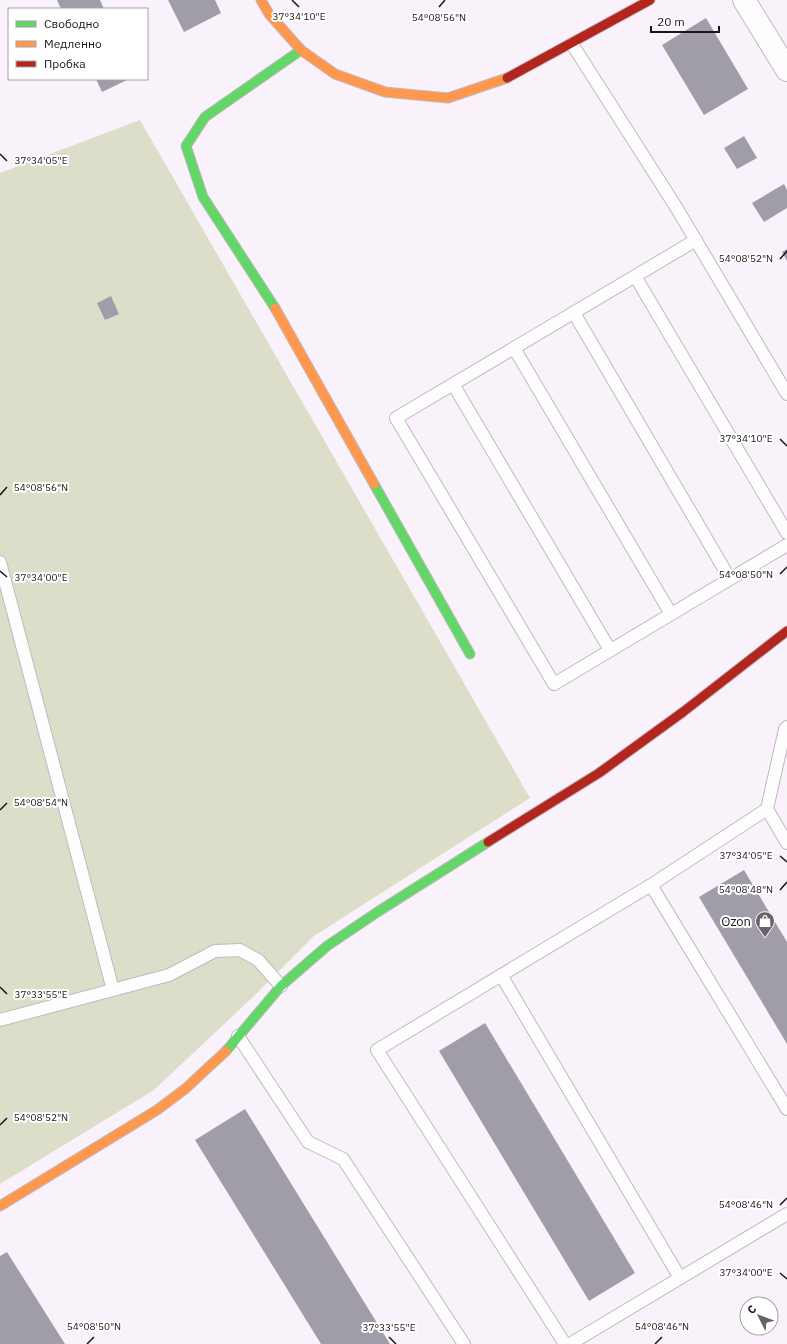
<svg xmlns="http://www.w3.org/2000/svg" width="787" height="1344" viewBox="0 0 787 1344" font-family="'IBM Plex Sans',sans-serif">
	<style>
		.green { fill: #dddeca }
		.building { fill: #a09da8 }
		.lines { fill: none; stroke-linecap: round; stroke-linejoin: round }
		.lane-casing { stroke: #c0b9c0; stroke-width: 14 }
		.street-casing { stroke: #c0b9c0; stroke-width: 24 }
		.fast-casing { stroke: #c0b9c0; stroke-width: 11 }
		.slow-casing { stroke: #c0b9c0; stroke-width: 11 }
		.jam-casing { stroke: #c0b9c0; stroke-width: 11 }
		.lane { stroke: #fefdfe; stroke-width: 12 }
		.street { stroke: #fefdfe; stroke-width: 22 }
		.fast { stroke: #63d668; stroke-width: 9 }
		.slow { stroke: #ff974d; stroke-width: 9 }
		.jam { stroke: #b3261e; stroke-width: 9 }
		.ticks { fill: none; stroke: #1b151a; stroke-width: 1.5 }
		.labels { text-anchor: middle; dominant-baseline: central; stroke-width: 4; stroke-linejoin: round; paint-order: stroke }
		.poi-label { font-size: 13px; fill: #1b151a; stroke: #fff; text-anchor: end }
		.ticks-label { font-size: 10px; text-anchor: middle; fill: #1b151a; stroke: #fff; stroke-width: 4; stroke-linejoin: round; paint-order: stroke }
	</style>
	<rect width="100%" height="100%" fill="#faf2fa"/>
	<path class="green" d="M140,120L530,798L314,936L255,995L154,1090L0,1184V173Z"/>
	<path class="building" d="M57,0H100L104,9H61Z
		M168,0H215L221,13L184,32Z
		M706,18L748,89L704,115L662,45Z
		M96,79H129L102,92Z
		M744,136L757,158L737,169L724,148Z
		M784,184L787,190V208L764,222L752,203Z
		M787,249V261L782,252Z
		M111,296L119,314L105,320L97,303Z
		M744,870L787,942V1044L699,897Z
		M485,1023L635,1273L589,1301L439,1051Z
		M245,1109L390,1344H321L195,1140Z
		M7,1252L65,1344H0V1256Z"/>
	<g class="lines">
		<defs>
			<path id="lane" d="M572,44L676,207L787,394
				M696,240L396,418L554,684L787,545
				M635,276L787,533
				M574,313L730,579
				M514,348L671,614
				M453,384L610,650
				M0,562L113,990
				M787,727L785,729L767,809L787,843
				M767,809L651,885L787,1109
				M501,975L680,1278
				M0,1020L169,975L215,951L240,950L258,960L281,986
				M238,1036L308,1142L343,1159L464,1344
				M565,1344L377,1050L651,885
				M570,1344L787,1214"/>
			<path id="street" d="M744,0L787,70"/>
			<path id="fast" d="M275,308L203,197L186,146L205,117L301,50
				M374,484L470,654
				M226,1051L281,986L327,946L379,911L488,842"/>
			<path id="slow" d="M261,0L269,14L301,50L335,74L385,92L448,98L507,78
				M275,308L374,484
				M0,1206L157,1110L185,1089L226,1051"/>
			<path id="jam" d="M507,78L650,0
				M488,842L599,773L683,712L787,631"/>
		</defs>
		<use href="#lane" class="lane-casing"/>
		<use href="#street" class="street-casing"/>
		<use href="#fast" class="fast-casing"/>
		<use href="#slow" class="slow-casing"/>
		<use href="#jam" class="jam-casing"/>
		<use href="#lane" class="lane"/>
		<use href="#street" class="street"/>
		<use href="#fast" class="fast"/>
		<use href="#slow" class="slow"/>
		<use href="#jam" class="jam"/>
	</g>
	<path class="ticks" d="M292,0L299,7M439,7L445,0M0,154L7,161M780,259L787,251M780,439L787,446M0,495L7,487M0,571L7,577M780,574L787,567M0,810L7,803M780,856L787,862M780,890L787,882M0,987L7,994M0,1125L7,1118M780,1205L787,1198M780,1273L787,1279M389,1337L396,1344M87,1344L94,1337M655,1344L662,1337"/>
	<defs>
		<symbol id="shop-pin" viewBox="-11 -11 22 30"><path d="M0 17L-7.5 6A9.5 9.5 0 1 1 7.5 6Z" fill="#696268" stroke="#fff"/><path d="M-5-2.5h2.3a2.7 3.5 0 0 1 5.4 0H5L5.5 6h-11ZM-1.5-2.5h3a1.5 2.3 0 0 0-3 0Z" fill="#fff"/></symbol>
	</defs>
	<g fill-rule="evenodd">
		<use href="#shop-pin" x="754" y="910" width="22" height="30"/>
	</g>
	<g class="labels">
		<g class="poi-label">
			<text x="751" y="921">Ozon</text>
		</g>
	</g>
	<g class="ticks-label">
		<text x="299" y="20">37°34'10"E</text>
		<text x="439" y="21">54°08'56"N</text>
		<text x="41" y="164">37°34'05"E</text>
		<text x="746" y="262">54°08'52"N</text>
		<text x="746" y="442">37°34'10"E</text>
		<text x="41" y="491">54°08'56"N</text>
		<text x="746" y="578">54°08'50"N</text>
		<text x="41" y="581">37°34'00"E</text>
		<text x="41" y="806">54°08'54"N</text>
		<text x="746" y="859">37°34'05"E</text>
		<text x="746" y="893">54°08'48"N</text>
		<text x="41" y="998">37°33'55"E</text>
		<text x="41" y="1121">54°08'52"N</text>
		<text x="746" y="1208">54°08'46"N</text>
		<text x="746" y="1276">37°34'00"E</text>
		<text x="94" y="1330">54°08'50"N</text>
		<text x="662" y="1330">54°08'46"N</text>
		<text x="389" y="1331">37°33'55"E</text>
	</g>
	<rect x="8" y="8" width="140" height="72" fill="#ffffff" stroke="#a4a1a3"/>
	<rect x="16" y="21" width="20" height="6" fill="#63d668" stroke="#a4a1a3"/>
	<text x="44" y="28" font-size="12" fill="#1b151a">Свободно</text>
	<rect x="16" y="41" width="20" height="6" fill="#ff974d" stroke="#a4a1a3"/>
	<text x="44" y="48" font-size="12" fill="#1b151a">Медленно</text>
	<rect x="16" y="61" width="20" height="6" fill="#b3261e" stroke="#a4a1a3"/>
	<text x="44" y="68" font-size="12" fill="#1b151a">Пробка</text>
	<g transform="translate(759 1316) rotate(312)"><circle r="19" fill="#ffffff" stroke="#a4a1a3"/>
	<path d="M0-3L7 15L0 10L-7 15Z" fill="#696268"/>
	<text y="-6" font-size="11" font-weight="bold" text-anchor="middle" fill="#1b151a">С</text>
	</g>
	<path d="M651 26v6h68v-6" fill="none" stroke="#1b151a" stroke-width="2"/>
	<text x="657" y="26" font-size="12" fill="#1b151a" stroke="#ffffff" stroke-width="3" paint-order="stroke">20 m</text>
</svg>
